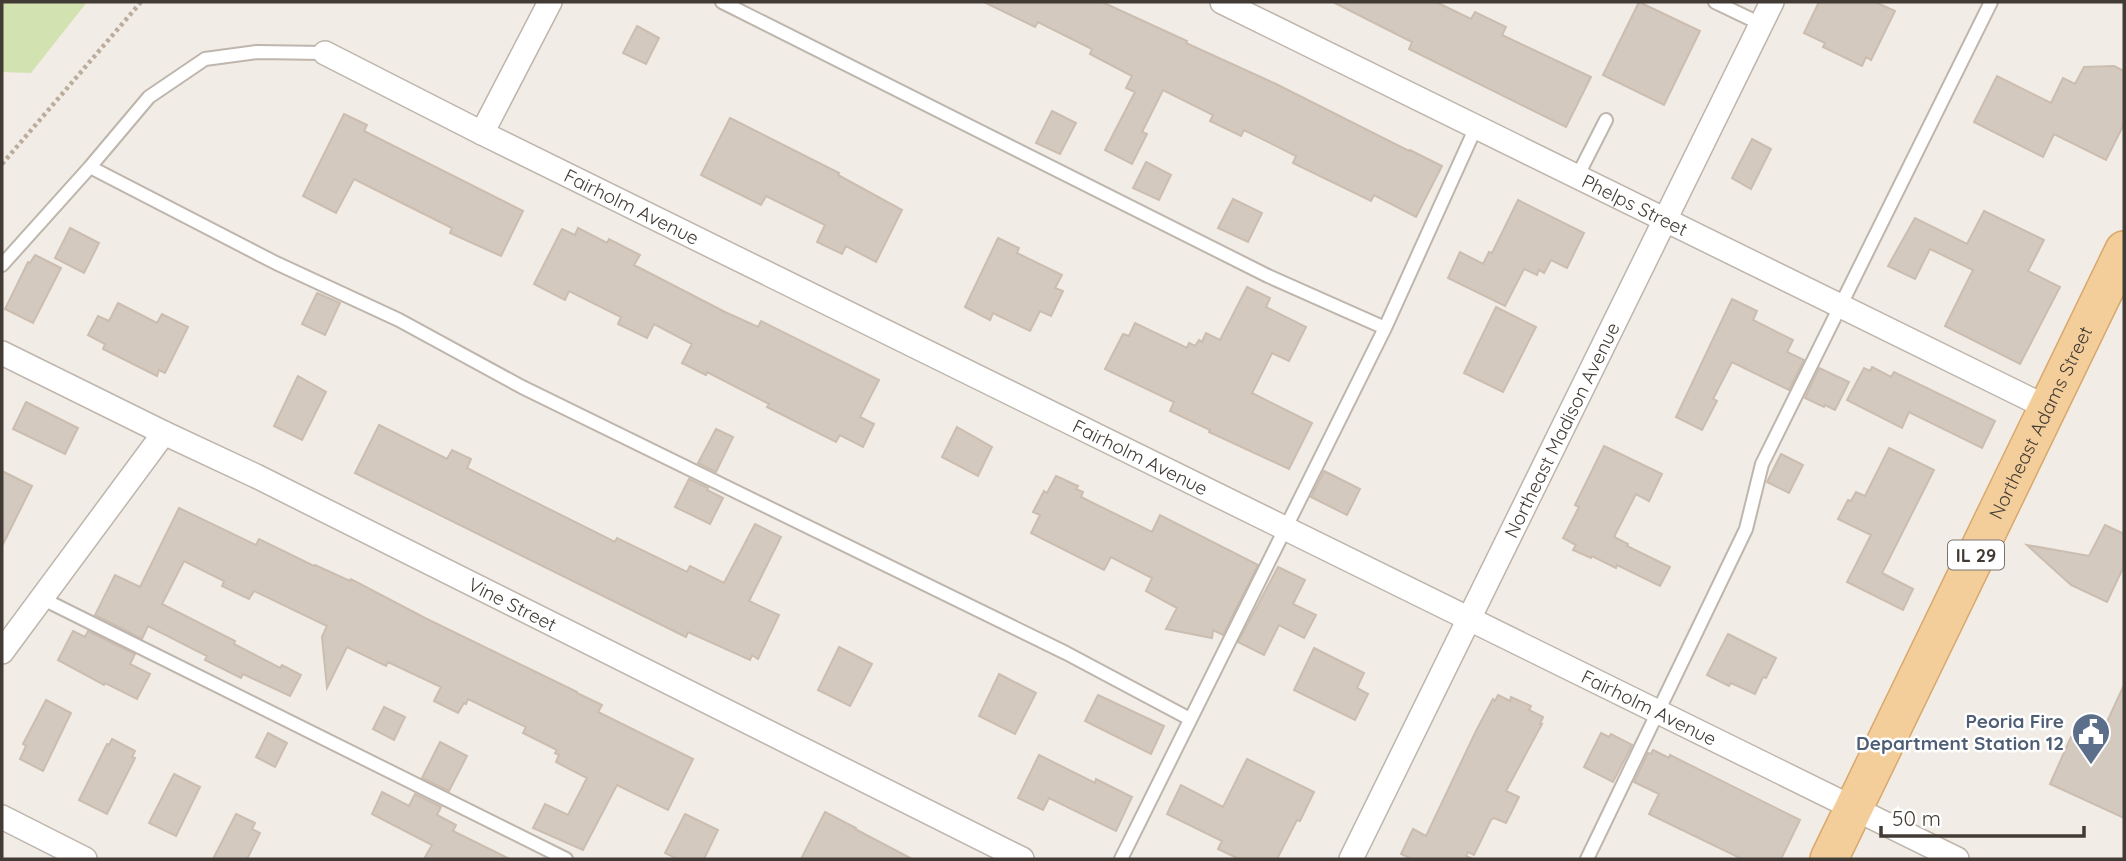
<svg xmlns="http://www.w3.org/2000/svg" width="2126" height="861" viewBox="0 0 2126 861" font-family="Quicksand,sans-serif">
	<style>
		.green { fill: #d3e2b1 }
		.building { fill: #d4c9bf; stroke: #cbbdb0; stroke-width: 2 }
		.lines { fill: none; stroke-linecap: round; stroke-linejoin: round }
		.lane-casing { stroke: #beb5ac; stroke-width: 16 }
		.street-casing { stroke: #beb5ac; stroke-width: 26 }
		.primary-casing { stroke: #d8a86c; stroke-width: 40 }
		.path { stroke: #bbac9b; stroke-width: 4.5; stroke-dasharray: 3.5 3.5; stroke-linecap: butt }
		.lane { stroke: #fff; stroke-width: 12 }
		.street { stroke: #fff; stroke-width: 23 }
		.primary { stroke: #f4ce9a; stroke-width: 37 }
		.labels { text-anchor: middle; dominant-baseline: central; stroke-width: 5; stroke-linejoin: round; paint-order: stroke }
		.shield { fill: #fff; stroke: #7b7672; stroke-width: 2 }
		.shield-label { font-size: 18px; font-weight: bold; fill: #423b35 }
		.street-label { font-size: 19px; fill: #423b35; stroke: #fff }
		.service-label { font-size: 19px; font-weight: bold; fill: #4e5e75; stroke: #fff; text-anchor: end }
	</style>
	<rect width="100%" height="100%" fill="#f1ece5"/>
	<path class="green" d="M2,2H87L31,73L2,72Z"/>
	<path class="building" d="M984,2H1102L1187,41L1186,43L1276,84L1409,151L1410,150L1442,166L1416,217L1374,195L1371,201L1293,163L1296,156L1244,130L1241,136L1210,121L1213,115L1163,90L1142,132L1147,134L1132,164L1105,150L1135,92L1126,88L1132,76L1090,54L1092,49L1038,22L1035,27Z
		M1333,2H1436L1471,19L1475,12L1506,27L1502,35L1591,77L1566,127L1409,49L1412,42Z
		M1639,2L1700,31L1664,105L1603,75Z
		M1819,2H1875L1895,11L1871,60L1866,57L1862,66L1823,47L1825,43L1804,33Z
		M637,26L659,38L646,64L623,53Z
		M2114,66L2124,71V124L2106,160L2054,134L2043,157L1974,122L1997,76L2051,103L2063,78L2075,84L2084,67Z
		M1052,111L1076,123L1060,154L1036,143Z
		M344,114L367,125L364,131L523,211L501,256L450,233L452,228L354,179L336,213L303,196Z
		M730,118L839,173L838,175L902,210L876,262L846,246L842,254L817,242L825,225L766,196L761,205L701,175Z
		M1752,139L1771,149L1751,189L1732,178Z
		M1146,162L1171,175L1159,200L1133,188Z
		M1233,199L1262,213L1248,242L1218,228Z
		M1518,200L1584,233L1567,268L1551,260L1544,273L1539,270L1537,275L1524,269L1505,306L1448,278L1460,252L1483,264L1489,252L1492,253Z
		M1984,211L2044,240L2028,271L2060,287L2020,364L1945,326L1973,270L1930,249L1915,279L1888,266L1915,218L1967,244Z
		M70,228L99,243L84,273L55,258Z
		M578,228L607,243L609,239L640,255L634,265L725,312L758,327L761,321L879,380L860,417L874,424L863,447L840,435L836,442L767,407L769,404L707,372L706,375L682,363L692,344L654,324L647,338L618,324L621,317L569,291L565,300L534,284L562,229L575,235Z
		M998,238L1019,248L1017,253L1062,275L1055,288L1063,291L1051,316L1040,311L1030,331L993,313L990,320L965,307Z
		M35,255L61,268L33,323L5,309L28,262L30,263Z
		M1247,287L1270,298L1266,307L1306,327L1289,361L1272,353L1252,393L1312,423L1289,469L1209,432L1210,430L1170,411L1174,402L1105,369L1123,334L1129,336L1135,323L1187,348L1189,343L1195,346L1199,340L1202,342L1206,333L1220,340Z
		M317,293L340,303L325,335L302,324Z
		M1732,299L1757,311L1753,320L1793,340L1787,352L1804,360L1789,390L1732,362L1713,399L1717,401L1702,430L1676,417Z
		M118,303L157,323L162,314L188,327L165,373L159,370L157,376L103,349L105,344L88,335L98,316L109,321Z
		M1496,307L1536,327L1503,392L1464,373Z
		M1872,367L1891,377L1894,372L1995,421L1982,448L1909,412L1902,428L1847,400L1864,368L1870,371Z
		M1819,368L1849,382L1835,410L1825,405L1824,407L1805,398Z
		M298,376L326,392L302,440L274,426Z
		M26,402L78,428L65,454L13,429Z
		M379,425L447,459L452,450L471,459L467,468L615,542L617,538L687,572L690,566L724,583L755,524L781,537L749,601L779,615L758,659L752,655L750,660L688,632L686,637L355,473Z
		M957,427L992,447L978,476L942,457Z
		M716,429L733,437L716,472L698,463Z
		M1604,446L1662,474L1649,501L1636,494L1614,537L1628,544L1627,546L1670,567L1660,586L1617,565L1616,568L1592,556L1591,558L1573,550L1576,545L1563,538L1579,507L1575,505Z
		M1889,448L1934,470L1882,573L1913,589L1903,610L1847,582L1871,535L1838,519L1848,500L1851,501L1856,492L1865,496Z
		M1781,454L1803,465L1789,493L1767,482Z
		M2,471L32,486L2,546Z
		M1324,471L1360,489L1347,515L1311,497Z
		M1056,476L1078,486L1076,489L1083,492L1081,497L1152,532L1160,515L1258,565L1223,635L1213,630L1212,638L1166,629L1177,608L1146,591L1152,578L1111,557L1104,570L1031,533L1040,515L1033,512L1044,491L1047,493Z
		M689,479L708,488L707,490L723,498L710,524L675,507Z
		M179,508L256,545L259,539L314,566L315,565L350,581L351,579L425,618L577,692V693L602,705L598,712L693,759L668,810L617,785L583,850L533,828L545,804L568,815L587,778L556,762L559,755L555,753L557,750L523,733L526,727L468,699L466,704L464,703L458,713L434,701L441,687L388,662L386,666L347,647L327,688L322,637L327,626L254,591L249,599L222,586L224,581L184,561L162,604L235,641L234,644L280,668L282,665L301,675L290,696L243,674L241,678L205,660L207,656L148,626L142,639L95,615L115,575L140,587Z
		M2105,525L2124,534V566L2107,602L2071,585L2027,545L2089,556Z
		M1278,567L1305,580L1293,604L1316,615L1304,638L1279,625L1264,655L1238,642Z
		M73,631L85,637L88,631L135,654L130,664L150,674L137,699L105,683L104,685L58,660Z
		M1728,634L1776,658L1766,678L1763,677L1755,694L1731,683L1729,686L1707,675Z
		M839,647L872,664L850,706L818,690Z
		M1314,648L1364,673L1357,688L1368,694L1355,720L1294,690Z
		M999,674L1036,693L1015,734L979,716Z
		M2124,685V818L2050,784L2071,737L2095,748Z
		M1098,695L1164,726L1151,754L1085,721Z
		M1498,695L1510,701L1511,697L1531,706L1529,710L1543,717L1540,724H1542L1506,791L1519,797L1506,823L1494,818L1491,820L1474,855L1468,852L1466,856L1473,859H1412L1401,854L1413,829L1426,836L1476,731L1493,699L1495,701Z
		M46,700L71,713L43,771L20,759L26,746L23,744Z
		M384,707L405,717L394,740L373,729Z
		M268,733L287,743L275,767L256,757Z
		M1601,733L1609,737L1611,734L1632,745L1613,782L1584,767Z
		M112,739L135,751L132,757L135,758L107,814L79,800L107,744L109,745Z
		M440,742L467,756L449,791L422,778Z
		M1653,750L1669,758L1670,755L1800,820L1781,859H1742L1649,814L1659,794L1634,782L1648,753L1651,754Z
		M1039,755L1095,783L1096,779L1132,797L1116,831L1049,798L1043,810L1018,798Z
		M1247,759L1314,792L1300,821L1297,820L1277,859H1239L1218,849L1222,841L1167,814L1181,785L1223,807Z
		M174,774L200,787L176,836L149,823Z
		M382,792L409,806L415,794L441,807L437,815L456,825L453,831L510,859H424L432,845L372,814Z
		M825,812L856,828L855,829L912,859H801Z
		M236,814L255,823L252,829L260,833L247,859H213Z
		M685,814L718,830L704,859H678L665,853Z"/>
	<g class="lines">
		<defs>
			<path id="lane" d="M722,2L1268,276L1385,328
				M1715,2L1761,24
				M90,167L276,263L399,320L522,387L1066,653L1190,719
				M1577,177L1606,120
				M2,265L90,167L149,97L205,59L257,52L325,53
				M41,598L566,859
				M1121,859L1385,328L1476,127
				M1587,859L1746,529L1762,464L1991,2"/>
			<g id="street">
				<path id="s1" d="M1222,2L2048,408"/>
				<path id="s2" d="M325,53L482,133L1957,859"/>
				<path d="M482,133L550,2"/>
				<path id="s3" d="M2,353L164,433L256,476L1022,859"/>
				<path d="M2,652L164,433"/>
				<path d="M2,817L85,859"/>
				<path id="s4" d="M1351,859L1772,2"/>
			</g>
			<g id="primary">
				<path id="s5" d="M1829,859L2124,250"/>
			</g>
		</defs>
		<use href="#lane" class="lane-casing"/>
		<use href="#street" class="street-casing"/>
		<use href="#primary" class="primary-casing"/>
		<path class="path" d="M2,164L141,2"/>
		<use href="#lane" class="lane"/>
		<use href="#street" class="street"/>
		<use href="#primary" class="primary"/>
	</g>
	<defs>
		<symbol id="civic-pin" viewBox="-11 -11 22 30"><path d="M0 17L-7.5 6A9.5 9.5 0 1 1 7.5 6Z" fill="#5c6f8a" stroke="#fff"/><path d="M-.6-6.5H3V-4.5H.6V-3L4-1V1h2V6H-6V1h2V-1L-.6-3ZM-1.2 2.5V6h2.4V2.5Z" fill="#fff"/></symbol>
	</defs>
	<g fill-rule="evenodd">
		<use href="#civic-pin" x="2069" y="710" width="44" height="60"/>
	</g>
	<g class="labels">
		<rect class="shield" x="1948" y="540.5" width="56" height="29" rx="5"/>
		<g class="shield-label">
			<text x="1976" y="555">IL 29</text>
		</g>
		<g class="street-label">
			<text stroke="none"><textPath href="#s1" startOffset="460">Phelps Street</textPath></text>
			<text stroke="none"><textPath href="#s2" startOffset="343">Fairholm Avenue</textPath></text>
			<text stroke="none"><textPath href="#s5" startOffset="485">Northeast Adams Street</textPath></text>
			<text stroke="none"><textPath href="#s4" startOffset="478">Northeast Madison Avenue</textPath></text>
			<text stroke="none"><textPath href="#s2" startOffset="910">Fairholm Avenue</textPath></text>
			<text stroke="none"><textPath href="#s3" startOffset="569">Vine Street</textPath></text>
			<text stroke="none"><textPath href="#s2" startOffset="1477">Fairholm Avenue</textPath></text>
		</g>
		<g class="service-label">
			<text x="2064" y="721">Peoria Fire<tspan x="2064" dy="22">Department Station 12</tspan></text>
		</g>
	</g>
	<rect width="2126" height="861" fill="none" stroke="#423b35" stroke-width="7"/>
	<path d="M1881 826v10h203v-10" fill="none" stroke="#423b35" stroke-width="3.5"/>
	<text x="1892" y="826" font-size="21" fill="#423b35" stroke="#ffffff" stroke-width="5" paint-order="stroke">50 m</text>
</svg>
